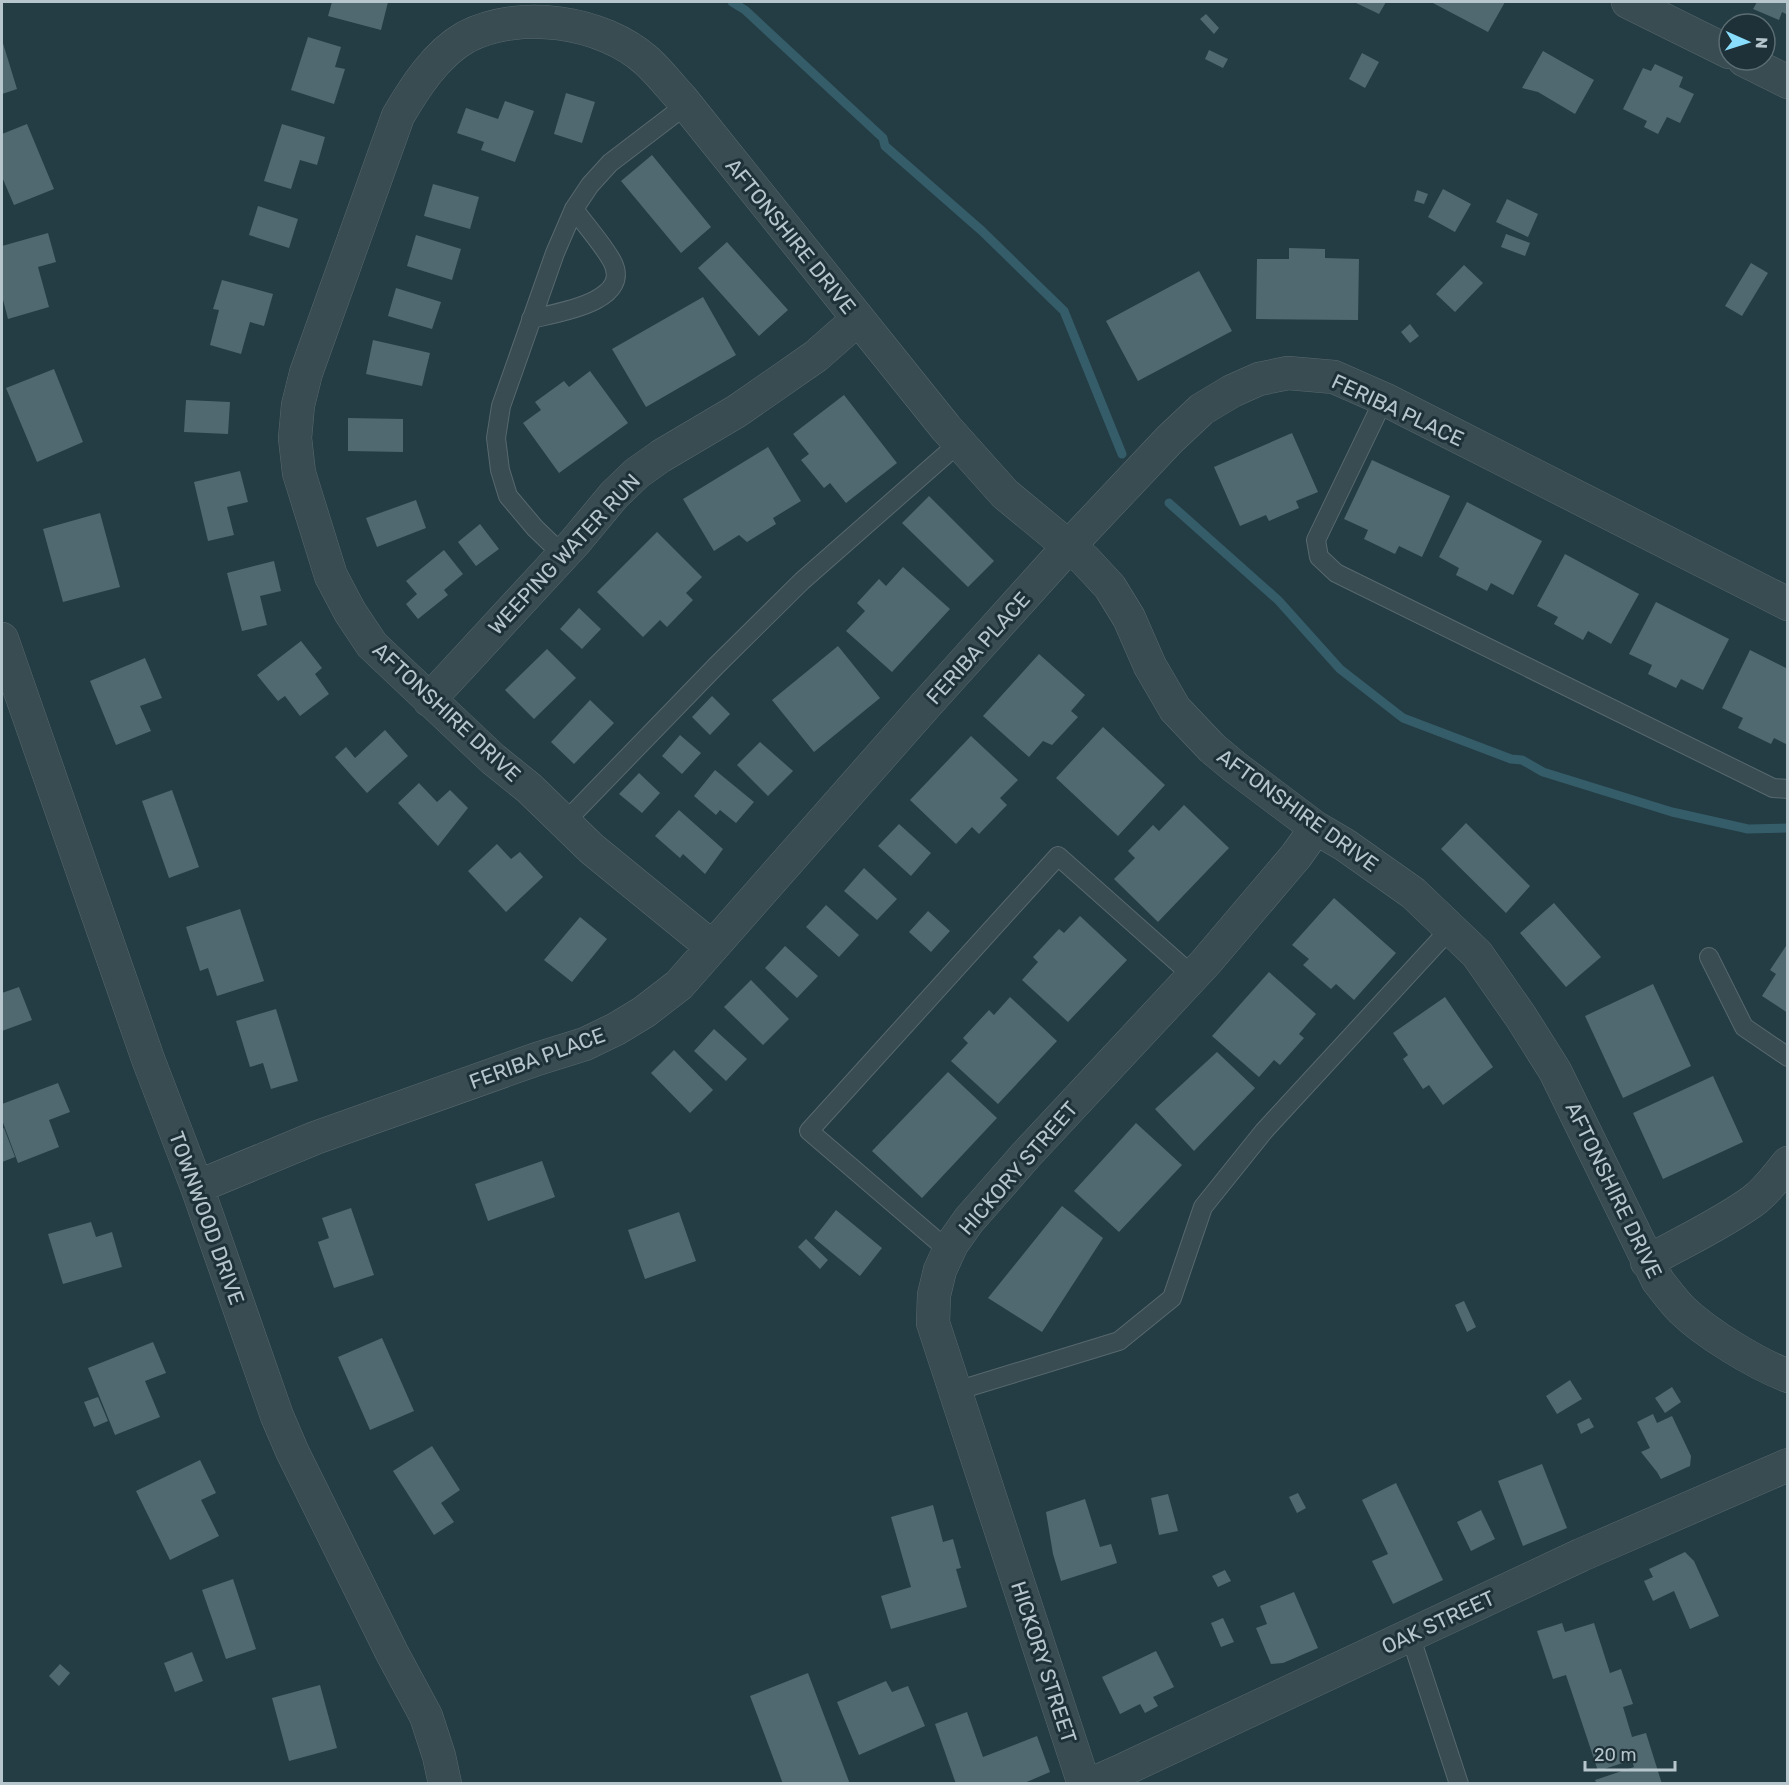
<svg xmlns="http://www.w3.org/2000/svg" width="1789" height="1785" viewBox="0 0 1789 1785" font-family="Rubik,sans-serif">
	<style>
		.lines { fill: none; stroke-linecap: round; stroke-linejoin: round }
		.stream { stroke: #355c69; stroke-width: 9 }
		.building { fill: #506870 }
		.service-casing { stroke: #57696f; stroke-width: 20 }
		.minor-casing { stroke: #57696f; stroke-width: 34 }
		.service { stroke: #394c52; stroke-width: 18 }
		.minor { stroke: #394c52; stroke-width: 33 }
		.labels { text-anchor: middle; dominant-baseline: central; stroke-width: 6; stroke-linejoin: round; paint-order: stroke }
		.street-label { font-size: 21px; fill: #b6c6cc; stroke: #1e3138 }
	</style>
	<rect width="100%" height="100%" fill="#243c43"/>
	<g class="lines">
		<path class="stream" d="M732,2L745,10L883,138L885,146L982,231L1064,311L1122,454
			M1169,503L1278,600L1340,669L1403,718L1511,759L1522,760L1543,772L1672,812L1748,829L1788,828"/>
	</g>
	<path class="building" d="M332,2H388L381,30L328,16Z
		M1354,2H1386L1379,14Z
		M1431,2H1505L1488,32Z
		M1757,2H1788V15L1782,12L1779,20L1753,9Z
		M1206,14L1219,28L1214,34L1200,19Z
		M308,37L341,47L335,67L345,69L334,104L291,90Z
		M2,40L17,89L2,94Z
		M1209,50L1228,59L1223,68L1205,59Z
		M1543,51L1594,80L1575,114L1538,92L1522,88Z
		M1362,53L1379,62L1365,88L1349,79Z
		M1655,64L1683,77L1679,87L1694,94L1680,123L1667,117L1658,134L1644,127L1647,121L1623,109L1643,68L1651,71Z
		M566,93L595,102L582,143L554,134Z
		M505,101L534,111L515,162L481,150L484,142L457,133L466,108L498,119Z
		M27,124L54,189L14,205L2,177V134Z
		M282,124L325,137L317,165L300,160L291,189L264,181Z
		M652,155L711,227L681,253L621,181Z
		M433,184L479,197L470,229L424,216Z
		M1443,189L1471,204L1455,232L1428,217Z
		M1417,190L1428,194L1424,204L1414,201Z
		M1507,199L1538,214L1528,237L1496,222Z
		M258,206L298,219L289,248L249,235Z
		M48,233L56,262L38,267L49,307L8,319L2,296V246Z
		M1506,234L1530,243L1525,256L1501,247Z
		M416,235L461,249L452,280L407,266Z
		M727,242L788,310L759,336L698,268Z
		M1289,248L1325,249V258L1359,259L1358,320L1256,319L1257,259H1289Z
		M1751,263L1768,273L1742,316L1725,306Z
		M1464,265L1483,283L1455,312L1436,294Z
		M1199,271L1232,331L1138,381L1106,321Z
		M222,280L273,294L264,326L250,322L241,354L210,345L219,310L213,309Z
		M396,288L441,302L432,329L388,316Z
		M703,297L736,355L646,407L612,349Z
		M1410,324L1419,336L1410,343L1401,332Z
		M373,340L430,353L422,386L366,374Z
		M54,369L83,442L37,462L6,388Z
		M590,371L628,423L559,473L523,423L541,410L535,402L564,381L569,387Z
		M844,395L897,463L846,503L830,483L824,488L801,460L809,454L793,434Z
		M186,400L230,402L228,434L184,432Z
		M348,418L403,419V452L348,451Z
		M1292,433L1318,492L1296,501L1299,508L1269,521L1266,515L1240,526L1214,467Z
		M768,447L801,501L773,518L776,524L747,542L739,535L714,551L683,499Z
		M1372,460L1450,496L1422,557L1399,546L1395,554L1364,539L1368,530L1344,519Z
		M240,471L248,502L227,507L234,535L208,541L194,482Z
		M929,496L994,561L968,587L902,523Z
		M416,500L426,528L377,547L366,518Z
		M1467,502L1542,541L1513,595L1491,583L1487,591L1456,575L1459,568L1439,557Z
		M100,513L120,587L63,602L43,529Z
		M480,524L499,549L476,566L458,542Z
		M657,532L702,577L686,593L693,600L667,627L660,620L643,637L597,592Z
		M444,550L463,574L444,590L448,595L418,619L406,604L417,594L406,581Z
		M1565,554L1639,594L1611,644L1588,631L1583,640L1554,624L1558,617L1537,606Z
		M274,561L281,591L260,596L267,625L242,631L227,573Z
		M903,567L950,609L892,672L846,631L865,611L857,603L879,579L886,586Z
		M1656,602L1729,639L1703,690L1681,679L1676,688L1648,674L1652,665L1629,654Z
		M579,608L601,629L582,649L560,629Z
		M301,641L322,668L315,674L329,694L300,716L285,696L278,701L257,675Z
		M838,646L880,698L814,752L772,700Z
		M547,649L576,678L534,719L505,690Z
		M1750,650L1788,669V745L1774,738L1771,744L1738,728L1743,718L1722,708Z
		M1039,654L1085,695L1071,711L1078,717L1052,745L1043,741L1029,757L983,716Z
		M145,658L162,698L140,706L151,731L116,745L90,681Z
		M712,696L730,714L710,735L692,717Z
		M590,700L614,723L574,764L551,742Z
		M1103,727L1165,785L1118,836L1056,778Z
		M385,730L408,756L367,793L335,757L346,747L355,758Z
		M680,735L701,753L682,774L662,756Z
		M971,736L1018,780L1000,798L1007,805L979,834L972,827L956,844L910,800Z
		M760,742L793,771L768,796L737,765Z
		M715,770L754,802L736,823L720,810L716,815L694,796Z
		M639,773L660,793L642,813L619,794Z
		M419,783L437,802L450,790L468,808L438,846L398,803Z
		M172,790L199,867L169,878L142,801Z
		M1184,805L1229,848L1158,922L1114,879L1135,858L1128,851L1153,825L1159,831Z
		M679,810L723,849L705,874L683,854L680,858L655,836Z
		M1466,823L1530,886L1506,913L1441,849Z
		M899,824L931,853L911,876L878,846Z
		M497,844L511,859L520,852L543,877L506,912L468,871Z
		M864,868L897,899L877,920L844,891Z
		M1334,898L1396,953L1354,1000L1336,984L1331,989L1303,965L1309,959L1292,945Z
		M1554,903L1601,957L1566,987L1520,933Z
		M826,905L859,935L839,957L806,927Z
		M240,909L264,981L217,996L208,968L200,971L186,927Z
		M928,911L950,931L931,952L909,932Z
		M1080,916L1127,960L1068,1022L1022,980L1038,962L1033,957L1059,929L1064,933Z
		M580,917L607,939L572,982L544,960Z
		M1788,943V1013L1762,996L1776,974L1770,970Z
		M785,946L818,976L797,998L765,968Z
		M1269,972L1316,1014L1299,1034L1304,1038L1280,1065L1274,1060L1259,1077L1212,1036Z
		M751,980L789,1019L763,1045L724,1007Z
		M1653,984L1691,1066L1623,1098L1585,1016Z
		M19,987L32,1020L2,1031V993Z
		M1010,997L1057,1041L998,1104L951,1061L968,1043L963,1038L989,1010L994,1015Z
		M1445,997L1493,1067L1443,1105L1429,1085L1423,1089L1403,1059L1408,1055L1393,1033Z
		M276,1009L298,1081L271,1089L263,1063L250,1067L236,1021Z
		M714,1029L747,1059L726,1081L694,1051Z
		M674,1050L713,1090L690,1113L651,1073Z
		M1217,1052L1255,1088L1194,1151L1155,1109Z
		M948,1072L997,1118L922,1198L872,1151Z
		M1713,1076L1743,1142L1663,1179L1633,1113Z
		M58,1083L70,1112L49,1120L59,1147L18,1163L2,1120V1104Z
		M1136,1123L1182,1165L1119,1232L1074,1191Z
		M4,1128L15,1157L2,1162V1129Z
		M542,1161L555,1197L488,1221L475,1184Z
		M1062,1206L1103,1238L1042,1332L988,1298Z
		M351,1208L374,1275L334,1288L318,1242L329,1238L322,1218Z
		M836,1210L882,1248L860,1276L814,1238Z
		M679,1212L696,1261L645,1279L628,1230Z
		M91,1222L96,1237L112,1232L122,1267L63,1284L48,1234Z
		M806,1239L828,1260L820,1269L798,1247Z
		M1464,1301L1476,1327L1467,1332L1455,1305Z
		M382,1338L414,1411L370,1430L338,1357Z
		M153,1342L166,1373L145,1381L160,1417L115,1435L88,1368Z
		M1570,1380L1582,1399L1557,1414L1546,1396Z
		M1672,1387L1681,1402L1665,1413L1655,1398Z
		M98,1397L108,1421L94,1427L84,1402Z
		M1653,1414L1657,1423L1672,1416L1691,1456L1690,1466L1661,1479L1657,1472L1641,1452L1650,1448L1637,1422Z
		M1589,1418L1594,1427L1581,1434L1577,1424Z
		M432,1446L460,1490L441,1503L454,1522L434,1535L393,1471Z
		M200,1460L216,1493L201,1500L219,1536L170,1560L136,1491Z
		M1542,1464L1567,1528L1523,1546L1498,1481Z
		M1396,1483L1443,1580L1393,1604L1372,1561L1388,1554L1362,1500Z
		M1298,1493L1306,1508L1297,1513L1289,1497Z
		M1168,1494L1178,1531L1159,1535L1151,1498Z
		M1085,1499L1100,1547L1111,1544L1117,1563L1061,1581L1053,1554L1046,1512Z
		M933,1505L943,1542L953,1539L961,1568L956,1569L967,1607L891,1629L881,1596L911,1587L891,1517Z
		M1481,1510L1495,1539L1471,1551L1457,1522Z
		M1685,1552L1694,1561L1719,1616L1690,1629L1674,1591L1653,1601L1644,1581L1653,1577L1649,1569Z
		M1225,1570L1231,1581L1218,1587L1212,1576Z
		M233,1579L256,1649L226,1659L202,1590Z
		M1294,1592L1318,1648L1283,1663L1271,1664L1256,1628L1267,1624L1260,1606Z
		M1223,1618L1234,1642L1221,1647L1211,1623Z
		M1562,1623L1565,1632L1594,1623L1610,1673L1621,1669L1633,1704L1623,1707L1632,1737L1646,1733L1662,1784H1597L1595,1780L1634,1767L1632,1760L1598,1771L1566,1675L1553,1679L1537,1631Z
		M1156,1651L1174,1687L1153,1697L1158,1706L1145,1713L1140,1704L1120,1714L1102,1677Z
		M192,1652L203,1681L175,1692L164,1663Z
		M60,1664L70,1673L59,1686L49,1676Z
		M808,1673L850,1784H783L750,1696Z
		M886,1681L892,1692L908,1686L925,1726L859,1755L837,1702Z
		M320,1685L337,1748L289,1761L272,1698Z
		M967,1712L983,1757L1037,1736L1050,1772L1022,1784H956L935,1724Z"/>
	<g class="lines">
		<defs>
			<path id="service" d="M531,319C556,313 634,302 612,261C602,243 586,226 574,209
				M1384,399L1316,540L1319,557L1336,573L1773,788L1788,789
				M563,555L535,528L508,496L500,470L496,438L501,406L555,253L574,209L590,185L610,163L686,105
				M565,822L717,665L802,581L959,443
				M1709,957L1744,1027L1788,1057
				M949,1251L809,1131L1058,856L1193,976
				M956,1391L1119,1341L1172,1298L1203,1207L1264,1131L1450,929
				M1410,1635L1459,1784"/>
			<path id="minor" d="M1628,2L1729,52
				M1744,60L1788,82
				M2,639L148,1059L197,1187L277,1416L292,1451L392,1653L426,1716L439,1756L445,1784
				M429,700L575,542L614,495L637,473L661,456L737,411L816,356L858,319
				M712,947L592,849L529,788L493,759L372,645L350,612L331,576L299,473L295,438L298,405L306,373L398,116C415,87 436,54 466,37C520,9 602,21 647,61C659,72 670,86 681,98L946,428L1005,494L1085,560L1110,587L1129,618L1150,666L1175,709L1212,748L1236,768L1316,828L1345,845L1413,893L1477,954L1521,1017L1555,1071L1658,1281C1666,1291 1673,1301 1682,1310C1707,1334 1755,1363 1788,1376
				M197,1187L315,1138L537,1059L585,1044L616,1029L644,1012L679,985L924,707L1069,546L1170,439L1202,409L1232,391L1259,379L1288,373L1334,377L1384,399L1788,604
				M1647,1262C1682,1242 1720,1225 1753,1201C1767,1191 1777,1176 1788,1163
				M1084,1784L933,1323L934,1295L940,1270L952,1244L969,1220L1026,1155L1206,962L1296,856L1316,828
				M1091,1784L1125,1769L1581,1555L1788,1465"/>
		</defs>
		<use href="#service" class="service-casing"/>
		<use href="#minor" class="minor-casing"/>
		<use href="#service" class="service"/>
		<use href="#minor" class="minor"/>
	</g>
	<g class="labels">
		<g class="street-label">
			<text transform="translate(791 236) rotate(51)">AFTONSHIRE DRIVE</text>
			<text transform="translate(1398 410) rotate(25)">FERIBA PLACE</text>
			<text transform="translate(564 554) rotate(-47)">WEEPING WATER RUN</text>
			<text transform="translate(978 648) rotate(-48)">FERIBA PLACE</text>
			<text transform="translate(447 712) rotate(43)">AFTONSHIRE DRIVE</text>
			<text transform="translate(1298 810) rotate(36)">AFTONSHIRE DRIVE</text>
			<text transform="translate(537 1058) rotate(-20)">FERIBA PLACE</text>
			<text transform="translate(1018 1168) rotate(-49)">HICKORY STREET</text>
			<text transform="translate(1614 1190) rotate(64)">AFTONSHIRE DRIVE</text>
			<text transform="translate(207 1218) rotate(70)">TOWNWOOD DRIVE</text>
			<text transform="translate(1438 1622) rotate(-25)">OAK STREET</text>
			<text transform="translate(1044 1662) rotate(72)">HICKORY STREET</text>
		</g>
	</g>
	<rect width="1789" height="1785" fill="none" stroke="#b6c6cc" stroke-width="6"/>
	<g transform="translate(1747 42) rotate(93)"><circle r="28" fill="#1e3138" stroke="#5b6d73" stroke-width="1.5"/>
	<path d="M0-4.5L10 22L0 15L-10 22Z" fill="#89defe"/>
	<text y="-9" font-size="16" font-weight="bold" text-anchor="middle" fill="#b6c6cc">N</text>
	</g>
	<path d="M1585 1761v9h90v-9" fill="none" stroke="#b6c6cc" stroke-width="3"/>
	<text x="1594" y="1761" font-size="18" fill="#b6c6cc" stroke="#1e3138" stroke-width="4.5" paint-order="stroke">20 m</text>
</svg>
